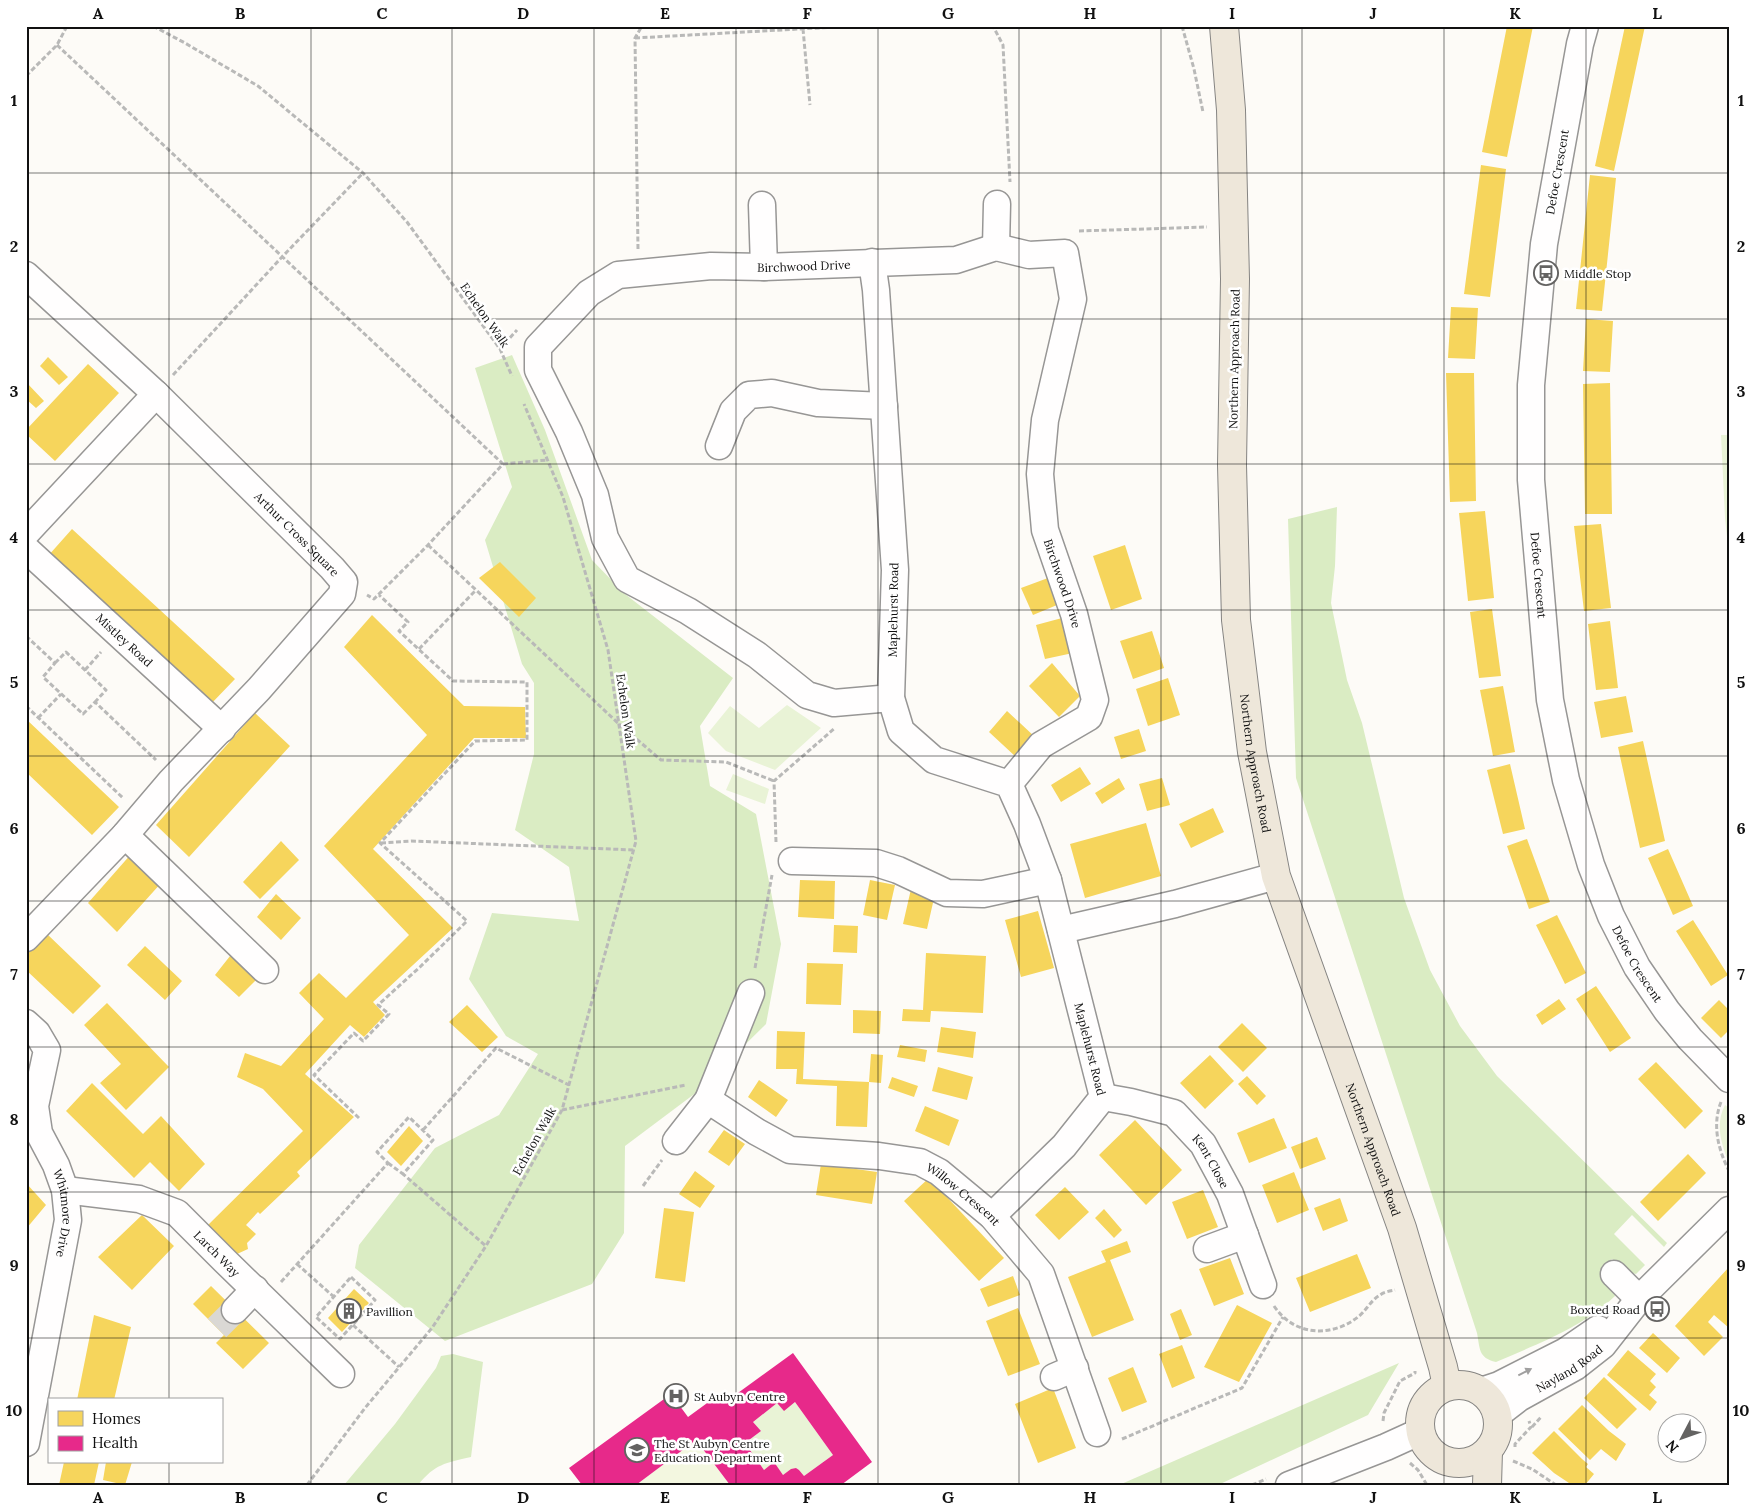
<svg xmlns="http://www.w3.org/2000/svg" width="1755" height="1511" viewBox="0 0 1755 1511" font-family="Lora,serif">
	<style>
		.green { fill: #e9f3d6 }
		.forest { fill: #daecc3 }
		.pitch { fill: #f3f7e0 }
		.homes { fill: #f6d55c }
		.health { fill: #e7298a; fill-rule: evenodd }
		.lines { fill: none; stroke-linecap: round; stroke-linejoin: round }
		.minor-tunnel { stroke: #dad8d4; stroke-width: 26; stroke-dasharray: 26 13; stroke-linecap: butt }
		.minor-casing { stroke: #979695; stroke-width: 29 }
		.major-casing { stroke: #858482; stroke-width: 30 }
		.path { stroke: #b9b9b8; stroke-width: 3; stroke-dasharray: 5 2.5; stroke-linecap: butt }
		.minor { stroke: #fffefe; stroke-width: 26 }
		.major { stroke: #eee7da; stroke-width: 28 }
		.oneway { fill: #a09f9f }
		.grid { fill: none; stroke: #111; stroke-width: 1; stroke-opacity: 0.55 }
		.labels { text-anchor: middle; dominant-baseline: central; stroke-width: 5; stroke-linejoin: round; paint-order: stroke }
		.street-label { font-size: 12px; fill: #111; stroke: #fff }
		.poi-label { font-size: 12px; fill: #111; stroke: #fff; text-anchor: start }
		.neatline { fill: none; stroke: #111; stroke-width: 2 }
		.grid-label { font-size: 16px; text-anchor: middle; font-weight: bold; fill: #111 }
	</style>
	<rect width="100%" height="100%" fill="#fdfbf7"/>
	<path class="green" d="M1721,435H1729V555L1725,518Z
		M787,705L821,728L775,770L726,751L708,733L730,706L759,728Z
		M733,774L769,789L765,804L726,790Z
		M1725,1105L1729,1108V1163C1721,1144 1715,1124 1725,1105Z
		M795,1402L833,1455L804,1476L799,1470L796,1468L783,1475L774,1463L764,1470L745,1443L761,1431L753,1422L777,1403L784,1410Z"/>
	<path class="forest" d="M512,355L545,430L592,560L625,594L733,678L700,726L710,786L756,814L781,944L766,1024L697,1092L625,1146L624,1233L592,1284L445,1341L355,1268L359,1245L435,1148L499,1115L538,1054L506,1036L469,979L492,913L579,921L569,867L515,830L534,754V683L522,664L485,540L512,487L475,368Z
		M1337,507L1335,566L1331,603L1347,680L1362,723L1404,898L1430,970L1460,1026L1497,1076L1667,1243L1664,1247L1632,1215L1614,1234L1645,1265L1636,1274L1627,1272L1612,1259L1601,1269L1614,1290L1615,1296C1582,1328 1537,1344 1496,1362C1478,1358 1480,1348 1477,1333L1296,778L1288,519Z
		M453,1354L483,1362L471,1457C445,1463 435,1464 418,1485H344L395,1424L436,1368L441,1356Z
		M1399,1363L1368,1415L1218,1485H1119Z"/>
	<path class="pitch" d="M696,1440L730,1485H636Z"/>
	<path class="homes" d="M1507,26H1533L1507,157L1482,152Z
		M1625,26H1645L1614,171L1595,166Z
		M1481,165L1506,169L1490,297L1464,294Z
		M1590,175L1616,178L1602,311L1576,309Z
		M1451,307L1478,308L1475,359L1448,358Z
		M1586,319L1613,321L1610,372L1583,371Z
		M48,357L68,377L59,385L40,366Z
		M88,364L119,393L55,461L26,434V430Z
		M1446,373H1474L1476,501L1450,502Z
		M26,382L44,401L36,408L26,399Z
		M1610,383L1612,514H1585L1583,384Z
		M1485,511L1494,598L1468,601L1459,513Z
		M1601,524L1611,608L1584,611L1574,526Z
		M72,529L235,679L209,706L48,556Z
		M1125,545L1142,599L1111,610L1093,556Z
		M500,562L536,598L519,617L479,578Z
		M1048,578L1057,605L1033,615L1021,588Z
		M1492,609L1501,676L1479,678L1470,612Z
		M372,615L464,706L525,707L526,738H474L373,849L453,928L373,1002L385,1015L364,1037L350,1025L305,1074L354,1117L297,1172L300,1176L260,1214L258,1212L246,1225L256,1234L247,1243L248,1249L237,1254L222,1257L211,1246L220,1237L207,1226L303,1131L263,1089L237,1077L245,1053L281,1066L324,1019L299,993L319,973L346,998L409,935L324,846L427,735L344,647Z
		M1062,618L1073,653L1045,659L1036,625Z
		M1610,621L1618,688L1596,690L1588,624Z
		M1152,631L1164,668L1133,679L1120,641Z
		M1052,663L1080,696L1059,717L1029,686Z
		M1168,678L1180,715L1148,726L1136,689Z
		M1503,686L1515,752L1493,756L1480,690Z
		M1626,696L1633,732L1601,738L1594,702Z
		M1007,711L1035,737L1016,757L989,732Z
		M255,713L290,746L189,857L156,825Z
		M26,719L119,807L92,835L26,772Z
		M1139,729L1146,751L1121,759L1114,737Z
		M1643,741L1665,841L1640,848L1618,747Z
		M1510,764L1525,829L1503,834L1487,770Z
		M1080,767L1091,784L1061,802L1051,785Z
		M1119,778L1125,789L1102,804L1095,793Z
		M1162,778L1170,805L1147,811L1139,784Z
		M1213,808L1224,832L1191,848L1179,824Z
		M1146,823L1161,876L1085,898L1070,844Z
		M1527,839L1550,902L1529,909L1507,846Z
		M281,841L299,860L260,899L243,882Z
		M1668,849L1693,906L1673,915L1648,858Z
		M132,853L162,882L117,932L88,903Z
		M800,880L835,881L834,919L798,917Z
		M870,880L895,885L887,920L863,915Z
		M911,889L935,894L927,929L903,924Z
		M276,894L301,918L281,940L257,917Z
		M1038,911L1054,968L1021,977L1005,920Z
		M1557,915L1586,973L1565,984L1536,925Z
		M1693,920L1728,975L1711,986L1676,931Z
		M834,925L858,926L857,953L833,952Z
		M46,933L101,986L73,1014L26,970V953Z
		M145,946L182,981L165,1000L127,965Z
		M234,951L260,976L239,997L215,975Z
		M926,953L986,956L983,1013L931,1011L930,1022L902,1021L903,1009L923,1010Z
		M807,963L843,964L841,1005L806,1004Z
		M1596,986L1631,1038L1610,1052L1576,999Z
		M1559,999L1566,1009L1542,1025L1536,1015Z
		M1719,1000L1729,1010V1030L1721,1038L1701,1018Z
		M107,1003L169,1067L126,1110L100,1083L121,1064L84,1025Z
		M467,1005L498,1037L482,1052L449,1022Z
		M853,1010L881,1011L880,1034L853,1033Z
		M1242,1023L1267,1048L1243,1072L1218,1047Z
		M941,1027L976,1032L973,1058L937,1052Z
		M777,1031L805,1032L803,1079L869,1082L867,1127L836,1126L837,1086L796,1084L797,1069H776Z
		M900,1045L927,1050L925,1062L897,1057Z
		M871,1054L883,1055L881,1083L869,1082Z
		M1210,1055L1234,1081L1205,1109L1180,1083Z
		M1656,1062L1703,1111L1685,1129L1638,1079Z
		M938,1067L973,1077L967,1100L932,1091Z
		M1247,1076L1266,1096L1257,1105L1238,1084Z
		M892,1077L918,1086L914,1097L888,1088Z
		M759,1080L788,1100L776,1117L748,1097Z
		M92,1083L143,1134L161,1116L205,1164L179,1191L150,1162L134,1178L66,1111Z
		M925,1106L959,1120L949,1146L915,1131Z
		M1274,1118L1287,1148L1249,1163L1237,1133Z
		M1135,1120L1182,1170L1146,1205L1099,1155Z
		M409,1126L423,1141L401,1166L387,1152Z
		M724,1130L745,1144L729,1166L708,1152Z
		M1317,1137L1326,1159L1300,1169L1291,1147Z
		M1688,1154L1706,1173L1658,1221L1640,1202Z
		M821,1164L877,1172L872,1204L816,1195Z
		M695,1171L715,1186L700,1208L679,1194Z
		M1294,1172L1309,1210L1277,1223L1262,1185Z
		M929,1178L1004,1258L979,1281L904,1201Z
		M26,1183L46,1205L26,1229Z
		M1065,1187L1089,1212L1059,1240L1035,1215Z
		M1203,1190L1218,1227L1187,1239L1172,1202Z
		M1340,1198L1348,1221L1323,1231L1314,1208Z
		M664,1208L694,1212L685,1282L655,1278Z
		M1104,1209L1122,1230L1114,1238L1095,1218Z
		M142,1215L174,1246L132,1290L98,1257Z
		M1127,1241L1131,1252L1110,1260L1134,1320L1092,1337L1068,1277L1106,1262L1101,1251Z
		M1357,1254L1371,1288L1310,1312L1296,1278Z
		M1230,1258L1244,1294L1214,1306L1199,1269Z
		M1729,1267V1328L1714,1315L1708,1322L1723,1337L1704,1356L1675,1326Z
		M1013,1276L1020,1295L988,1307L980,1289Z
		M211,1286L269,1343L243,1369L216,1343L224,1335L193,1304Z
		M354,1289L369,1303L342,1332L328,1318Z
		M1237,1305L1272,1323L1239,1382L1204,1367Z
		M1018,1308L1040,1364L1008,1376L986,1321Z
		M1181,1309L1192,1335L1180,1340L1170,1314Z
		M94,1315L131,1327L114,1400H77Z
		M1653,1333L1680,1358L1667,1373L1639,1348Z
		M1182,1345L1195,1378L1172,1388L1159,1354Z
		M1628,1350L1656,1374L1650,1381L1656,1387L1649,1395L1657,1402L1650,1411L1607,1375Z
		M1133,1367L1147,1402L1122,1412L1108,1378Z
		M1604,1377L1637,1409L1617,1429L1584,1398Z
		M1053,1388L1076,1448L1038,1463L1015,1404Z
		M1582,1405L1609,1431L1626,1444L1616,1461L1601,1449L1590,1460L1558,1429Z
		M1554,1431L1582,1459L1588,1464L1586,1467L1594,1474L1585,1485H1572L1554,1473L1532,1453Z
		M64,1462H99L94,1485H59Z
		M106,1462H132L125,1485L103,1480Z"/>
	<path class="health" d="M793,1353L872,1462L841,1485H730L696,1440L636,1485H582L569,1468L671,1394L688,1417L725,1390L731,1398ZM795,1402L833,1455L804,1476L799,1470L796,1468L791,1469L783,1475L774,1462L764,1470L745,1443L761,1431L753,1422L777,1403L784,1411Z"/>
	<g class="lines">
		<path class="minor-tunnel" d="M217,1328L235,1310"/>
		<defs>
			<g id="minor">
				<path id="s1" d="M1585,26L1580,44L1544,244L1531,385V480L1550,700L1566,780L1591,865L1611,916L1637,967L1667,1011L1690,1039L1729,1079"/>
				<path d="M762,205L764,267"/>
				<path d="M996,247L997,204"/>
				<path id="s2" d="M872,262L876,290L895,570L891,698L901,731L934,760L1009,784L1027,824L1048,880L1103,1097L1064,1146L992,1216"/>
				<path id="s3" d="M26,275L156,394L332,568L344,582L342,594L259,689L171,781L125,835L26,938"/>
				<path d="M719,446L733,411L749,395L772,393L818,403L884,406"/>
				<path d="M26,533L156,394"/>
				<path id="s4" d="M26,549L222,729"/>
				<path id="s5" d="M891,698L834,703L807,695L757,655L688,611L627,579L605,538L595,495L569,432L538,370V347L589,293L618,275L711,266L764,267L956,260L996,247L1029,255L1065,253L1073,299L1045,420L1040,474L1045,530L1074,614L1095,700L1089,717L1041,745L1009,784"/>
				<path d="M125,835L265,970"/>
				<path d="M792,861L876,863L898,870L947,893L983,894L1048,880"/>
				<path d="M1061,930L1175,904L1276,876"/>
				<path id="s6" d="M26,1023L37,1033L47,1050L35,1106L39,1133L56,1165L65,1190L68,1220L26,1443"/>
				<path id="s7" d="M1103,1097L1131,1102L1174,1113L1203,1144L1230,1194L1263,1285"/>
				<path id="s8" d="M708,1100L757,1132L790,1150L879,1156L920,1162L939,1172L992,1216L1041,1274L1097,1433"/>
				<path d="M676,1141L708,1100L751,993"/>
				<path id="s9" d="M65,1190L139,1199L177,1213L225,1261L341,1374"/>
				<path d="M1207,1249L1245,1235"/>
				<path d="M1614,1274L1639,1299"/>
				<path d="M235,1310L255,1289"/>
				<path d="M1054,1377L1075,1368"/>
				<path d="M1481,1391L1499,1385L1566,1351L1598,1329"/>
				<path id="s10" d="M1497,1415L1519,1398L1575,1367L1603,1345L1639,1299L1729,1210"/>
				<path d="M1289,1485L1386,1447L1419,1432"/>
			</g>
			<g id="major">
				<path id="s11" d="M1224,26L1231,110L1235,279L1232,465L1236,620L1252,752L1276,876L1402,1228L1443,1367L1447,1386"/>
				<circle cx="1459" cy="1424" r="39"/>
				<path d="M1487,1485L1488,1451"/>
			</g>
		</defs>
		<use href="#minor" class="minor-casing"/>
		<use href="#major" class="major-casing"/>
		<path class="path" d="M153,26L185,43L258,86L363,173L407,222L500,349L512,376
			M990,26L994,28L1003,45L1010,182
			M1182,26L1194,69L1203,112
			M803,29L810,105
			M635,38L854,26
			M57,45L503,464L428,545L374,599L367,595
			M26,76L57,45L67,26
			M1079,231L1207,227
			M638,249L635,38L642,26
			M500,349L517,330
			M173,375L282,257L363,173
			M503,464L547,460
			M428,545L619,724L661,760L726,762L774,781
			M26,636L55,663L43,677L83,714L95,702L156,760
			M419,649L476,590
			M55,663L66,652L106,690L95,702
			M85,670L101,652
			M26,706L123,798
			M38,718L61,694
			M776,842L774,781L835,728
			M381,843L411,841L634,850
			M755,968L772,875
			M1721,1102C1712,1125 1718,1149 1729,1171
			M562,1110L686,1085
			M359,1118L314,1075L354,1033L363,1041L389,1014L378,1005L420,967L467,921L380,843L475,741L527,740V682L453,681L399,631L408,622L379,595
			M423,1130L496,1048L569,1085
			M388,1163L403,1174
			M643,1186L662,1160
			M297,1264L334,1297
			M351,1277L375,1300L340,1339L316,1317Z
			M281,1282L388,1163L377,1152L409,1117L433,1140L403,1174L486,1246
			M1274,1306C1294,1336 1331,1338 1358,1317C1366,1311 1371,1300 1380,1295C1384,1292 1390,1291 1395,1290
			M353,1325L399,1367
			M1383,1421L1384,1413L1400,1381L1415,1373V1371
			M1532,1427L1541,1417
			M1122,1439L1242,1388L1283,1317
			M1515,1447V1444L1531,1427L1529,1421
			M1513,1461L1532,1469L1556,1485
			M1410,1463L1418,1470L1427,1485
			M307,1485L365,1408L432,1328L486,1246L562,1110L636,841L608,650L563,497L524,404
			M1252,1485L1266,1479"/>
		<use href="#minor" class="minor"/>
		<use href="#major" class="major"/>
	</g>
	<defs><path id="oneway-solid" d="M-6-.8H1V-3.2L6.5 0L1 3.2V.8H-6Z" transform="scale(1.25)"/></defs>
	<use class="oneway" href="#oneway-solid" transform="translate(1525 1372) rotate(-27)"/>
	<path class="grid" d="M169,26V1400M311,26V1485M452,26V1485M594,26V1485M736,26V1485M878,26V1485M1019,26V1485M1161,26V1485M1302,26V1485M1444,26V1485M1586,26V1485M26,173H1729M26,319H1729M26,464H1729M26,610H1729M26,756H1729M26,901H1729M26,1047H1729M26,1192H1729M26,1338H1729M169,1462V1485"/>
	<defs>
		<symbol id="bus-ring" viewBox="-11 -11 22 22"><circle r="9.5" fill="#fff" stroke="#646362" stroke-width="1.5"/><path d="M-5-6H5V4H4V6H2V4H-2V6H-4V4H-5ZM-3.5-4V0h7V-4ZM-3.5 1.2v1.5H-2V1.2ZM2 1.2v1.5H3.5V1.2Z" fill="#646362"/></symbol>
		<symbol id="building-ring" viewBox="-11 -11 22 22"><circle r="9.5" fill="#fff" stroke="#646362" stroke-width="1.5"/><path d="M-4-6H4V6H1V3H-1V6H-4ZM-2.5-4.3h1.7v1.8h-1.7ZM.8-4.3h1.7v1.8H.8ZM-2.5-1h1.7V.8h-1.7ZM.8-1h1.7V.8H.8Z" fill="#646362"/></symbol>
		<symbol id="hospital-ring" viewBox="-11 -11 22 22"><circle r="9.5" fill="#fff" stroke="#646362" stroke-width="1.5"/><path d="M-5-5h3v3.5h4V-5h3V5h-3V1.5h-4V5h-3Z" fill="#646362"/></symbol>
		<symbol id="school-ring" viewBox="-11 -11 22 22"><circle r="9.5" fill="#fff" stroke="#646362" stroke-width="1.5"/><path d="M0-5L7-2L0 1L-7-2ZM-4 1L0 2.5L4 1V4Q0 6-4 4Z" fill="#646362"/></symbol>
	</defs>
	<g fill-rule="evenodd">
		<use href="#bus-ring" x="1532" y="259" width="28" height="28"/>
		<use href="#bus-ring" x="1643" y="1295" width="28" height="28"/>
		<use href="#building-ring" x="335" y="1297" width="28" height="28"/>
		<use href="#hospital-ring" x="662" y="1382" width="28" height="28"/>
		<use href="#school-ring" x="623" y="1436" width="28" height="28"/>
	</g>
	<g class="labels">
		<g class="street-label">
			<text transform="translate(1557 172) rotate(-80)">Defoe Crescent</text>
			<text stroke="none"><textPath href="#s5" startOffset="846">Birchwood Drive</textPath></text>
			<text transform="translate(485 315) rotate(55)">Echelon Walk</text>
			<text transform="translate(1234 359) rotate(-89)">Northern Approach Road</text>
			<text stroke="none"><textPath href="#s3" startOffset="375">Arthur Cross Square</textPath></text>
			<text stroke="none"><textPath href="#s1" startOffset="554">Defoe Crescent</textPath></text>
			<text stroke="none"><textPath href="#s5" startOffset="1448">Birchwood Drive</textPath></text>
			<text transform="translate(893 610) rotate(-89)">Maplehurst Road</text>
			<text stroke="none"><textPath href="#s4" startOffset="134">Mistley Road</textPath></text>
			<text transform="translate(626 711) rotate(82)">Echelon Walk</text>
			<text stroke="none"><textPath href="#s11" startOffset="739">Northern Approach Road</textPath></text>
			<text stroke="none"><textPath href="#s1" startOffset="959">Defoe Crescent</textPath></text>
			<text stroke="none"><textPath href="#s2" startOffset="872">Maplehurst Road</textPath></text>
			<text transform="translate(534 1141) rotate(-61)">Echelon Walk</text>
			<text stroke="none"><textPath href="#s11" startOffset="1144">Northern Approach Road</textPath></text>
			<text stroke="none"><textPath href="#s7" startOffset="134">Kent Close</textPath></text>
			<text stroke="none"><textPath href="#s8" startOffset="281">Willow Crescent</textPath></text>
			<text stroke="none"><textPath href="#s6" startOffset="205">Whitmore Drive</textPath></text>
			<text stroke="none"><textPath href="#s9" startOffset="172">Larch Way</textPath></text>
			<text stroke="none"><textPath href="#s10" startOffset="86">Nayland Road</textPath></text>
		</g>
		<g class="poi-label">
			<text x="1564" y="273">Middle Stop</text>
			<text x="1640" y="1309" text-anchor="end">Boxted Road</text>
			<text x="366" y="1311">Pavillion</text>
			<text x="694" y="1396">St Aubyn Centre</text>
			<text x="654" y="1443">The St Aubyn Centre<tspan x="654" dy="14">Education Department</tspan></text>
		</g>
	</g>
	<rect width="1755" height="1511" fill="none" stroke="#ffffff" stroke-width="55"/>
	<rect x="48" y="1398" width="175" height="65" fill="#ffffff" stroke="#a0a0a0"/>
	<rect x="58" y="1411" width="25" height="15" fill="#f6d55c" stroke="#a0a0a0"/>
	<text x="92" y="1424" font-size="15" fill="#111111">Homes</text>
	<rect x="58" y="1436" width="25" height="15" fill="#e7298a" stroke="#a0a0a0"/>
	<text x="92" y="1448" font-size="15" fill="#111111">Health</text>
	<g transform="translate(1682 1438) rotate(229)"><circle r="24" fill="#ffffff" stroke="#a0a0a0"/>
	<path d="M0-4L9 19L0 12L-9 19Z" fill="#646362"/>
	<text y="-8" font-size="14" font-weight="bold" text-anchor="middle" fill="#111111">N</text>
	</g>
	<rect x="28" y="28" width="1700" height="1456" class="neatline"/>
	<g class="grid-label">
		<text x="98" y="19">A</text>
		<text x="240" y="19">B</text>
		<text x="382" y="19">C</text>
		<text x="523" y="19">D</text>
		<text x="665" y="19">E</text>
		<text x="807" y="19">F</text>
		<text x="948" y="19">G</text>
		<text x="1090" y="19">H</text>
		<text x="1232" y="19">I</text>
		<text x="1373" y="19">J</text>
		<text x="1515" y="19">K</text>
		<text x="1657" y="19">L</text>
		<text x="14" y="106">1</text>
		<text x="1741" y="106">1</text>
		<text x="14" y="252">2</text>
		<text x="1741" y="252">2</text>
		<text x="14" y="397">3</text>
		<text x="1741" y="397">3</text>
		<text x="14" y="543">4</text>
		<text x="1741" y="543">4</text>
		<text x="14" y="688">5</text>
		<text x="1741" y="688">5</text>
		<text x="14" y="834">6</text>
		<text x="1741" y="834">6</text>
		<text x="14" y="980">7</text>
		<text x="1741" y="980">7</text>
		<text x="14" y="1125">8</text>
		<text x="1741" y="1125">8</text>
		<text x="14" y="1271">9</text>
		<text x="1741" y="1271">9</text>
		<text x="14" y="1416">10</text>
		<text x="1741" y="1416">10</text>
		<text x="98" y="1503">A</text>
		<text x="240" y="1503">B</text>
		<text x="382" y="1503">C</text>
		<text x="523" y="1503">D</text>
		<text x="665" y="1503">E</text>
		<text x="807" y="1503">F</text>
		<text x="948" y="1503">G</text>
		<text x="1090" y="1503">H</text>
		<text x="1232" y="1503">I</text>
		<text x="1373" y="1503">J</text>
		<text x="1515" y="1503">K</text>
		<text x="1657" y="1503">L</text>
	</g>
</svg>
